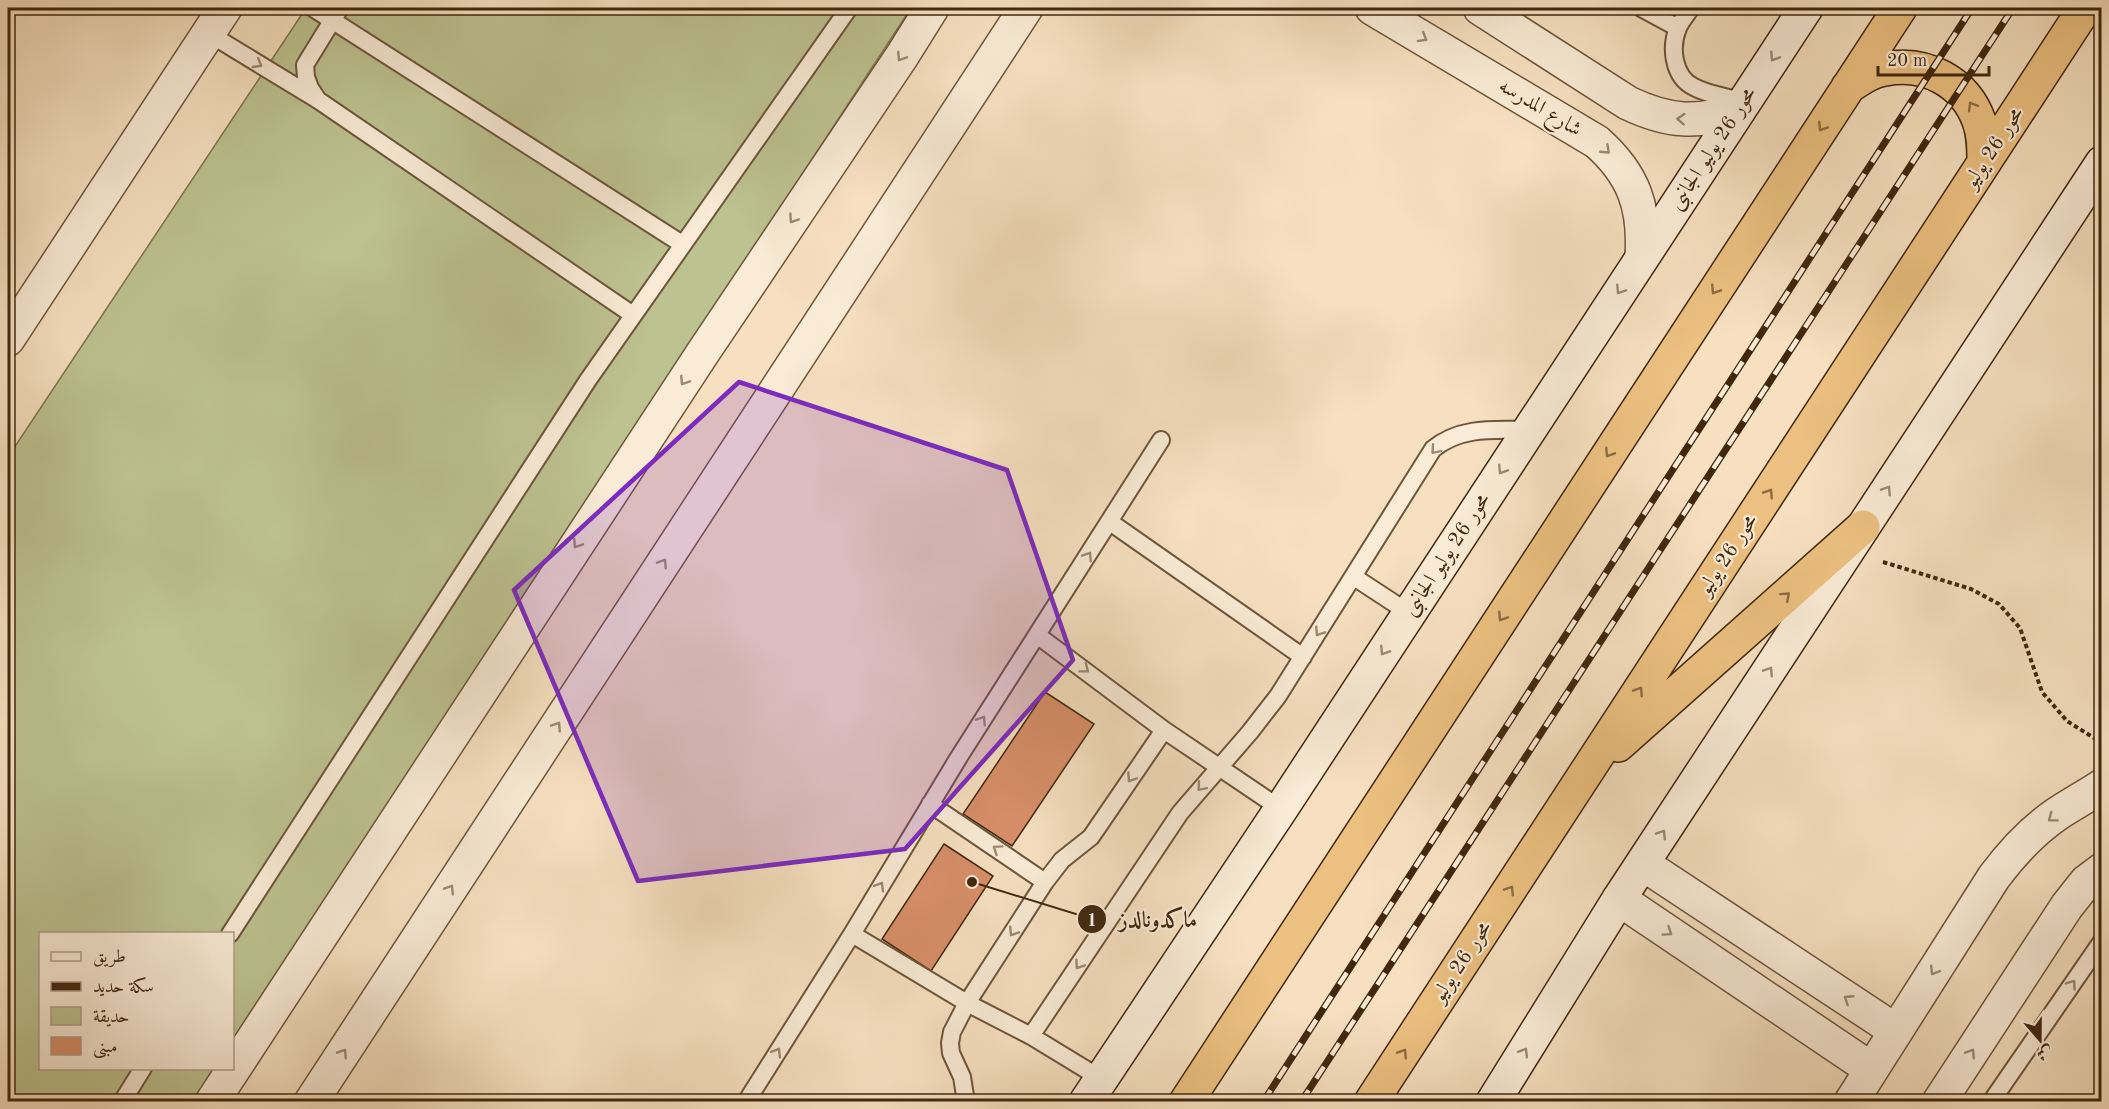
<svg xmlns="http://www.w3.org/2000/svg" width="2109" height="1109" viewBox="0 0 2109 1109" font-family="'Old Standard TT',Amiri,serif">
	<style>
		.green { fill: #bdc291; stroke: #7e7550; stroke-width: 1.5 }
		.building { fill: #d88f69; stroke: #40280f; stroke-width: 1.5 }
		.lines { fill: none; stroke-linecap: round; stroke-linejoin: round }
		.service-casing { stroke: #6e563b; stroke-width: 20 }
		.minor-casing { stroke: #6e563b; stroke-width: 36 }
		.secondary-casing { stroke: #40280f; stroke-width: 36 }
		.trunk-casing { stroke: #40280f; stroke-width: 36 }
		.path { stroke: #40280f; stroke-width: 4; stroke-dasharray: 4.5 3; stroke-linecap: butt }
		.service { stroke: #f9ebd6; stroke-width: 16 }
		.minor { stroke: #f9ebd6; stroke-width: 33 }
		.secondary { stroke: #f9ebd6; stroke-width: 33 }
		.trunk { stroke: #ebc080; stroke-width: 33 }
		.rail-casing { stroke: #40280f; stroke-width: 7 }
		.rail { stroke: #f9ebd6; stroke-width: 4.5; stroke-dasharray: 14; stroke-linecap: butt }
		.oneway { stroke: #9c8a72 }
		.oneway2 { stroke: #8d6c42 }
		.marked { fill: #7b2cbf; fill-opacity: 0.2; stroke: #7b2cbf; stroke-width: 4.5; stroke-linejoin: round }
		.labels { text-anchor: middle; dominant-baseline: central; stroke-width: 4.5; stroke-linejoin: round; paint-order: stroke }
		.street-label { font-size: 21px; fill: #40280f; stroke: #f9ebd6 }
		.leader { fill: none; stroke: #40280f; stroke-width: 2 }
		.callout-dot { fill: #40280f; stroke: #f9ebd6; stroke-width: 2 }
		.mark-label { font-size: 18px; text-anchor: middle; font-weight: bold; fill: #fff }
		.callout-label { font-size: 22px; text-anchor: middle; font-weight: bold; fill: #40280f; stroke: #f9ebd6; stroke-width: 4.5; stroke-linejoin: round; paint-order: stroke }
	</style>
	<rect width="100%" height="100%" fill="#f6e0c0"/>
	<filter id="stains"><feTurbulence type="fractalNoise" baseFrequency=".00333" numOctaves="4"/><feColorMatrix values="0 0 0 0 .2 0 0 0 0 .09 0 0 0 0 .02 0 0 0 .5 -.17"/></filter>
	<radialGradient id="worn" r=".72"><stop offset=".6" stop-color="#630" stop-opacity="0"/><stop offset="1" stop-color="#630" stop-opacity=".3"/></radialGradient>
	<path class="green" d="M306,8H911L233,1045L232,934H40V1068L217,1069L196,1101L8,1102V457Z"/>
	<path class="building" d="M1045,692L1094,724L1012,846L963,814Z
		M944,844L993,876L931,971L882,939Z"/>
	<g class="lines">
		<defs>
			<path id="service" d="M313,8L682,244
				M1641,8L1678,28
				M1691,8C1687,14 1681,21 1678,28C1670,47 1673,77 1694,87C1708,95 1729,97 1745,102
				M208,33L318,100L633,315
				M318,100L310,88L306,77L305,65L340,8
				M1110,522L1303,657
				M1354,577L1409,613
				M1037,635L1164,730L1281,809
				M930,804L1045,882
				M230,934L588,380L849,8
				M852,934L967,1003L1031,1036L1100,1078
				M1031,1036L1180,813L1250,732L1278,696L1433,449C1461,426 1495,430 1529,430
				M122,1102L143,1068
				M746,1102L852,934L959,757L1161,440
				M966,1102L962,1077L951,1053L950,1043L952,1032L967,1003L1045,882L1062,860L1091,837L1164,730
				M1991,1102L2102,941"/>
			<path id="minor" d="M1372,8L1597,142C1634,175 1645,207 1642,256
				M1480,8L1628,103C1668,122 1697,124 1739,110
				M8,339L225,8
				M1643,864L1896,1031
				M1619,899L1871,1069
				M212,1102L702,354L902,56L932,8
				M311,1102L1026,8
				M1851,1102L1994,877C2012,853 2032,831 2057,814C2072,804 2087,796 2102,786
				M1939,1102L2067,906L2086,882L2102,870"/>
			<path id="secondary" d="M1086,1102L1281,809L1806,8
				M1493,1102L1619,899L2102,163"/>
			<path id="trunk" d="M1848,87C1860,79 1871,71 1885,69C1926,61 1965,82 1979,121C1984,134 1984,148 1984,162
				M1618,745L1863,527
				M1186,1102L1900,8
				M1371,1102L2085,8"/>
		</defs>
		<use href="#service" class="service-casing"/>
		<use href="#minor" class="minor-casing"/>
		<use href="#secondary" class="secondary-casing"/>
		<use href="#trunk" class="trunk-casing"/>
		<path class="path" d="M1883,562L1971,589L1999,604L2020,628L2042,692L2067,721L2102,743"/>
		<use href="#service" class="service"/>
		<use href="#minor" class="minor"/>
		<use href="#secondary" class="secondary"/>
		<use href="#trunk" class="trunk"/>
		<defs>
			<path id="rail" d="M1263,1102L1972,8
				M1301,1102L2013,8"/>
		</defs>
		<use href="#rail" class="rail-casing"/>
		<use href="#rail" class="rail"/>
	</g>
	<defs><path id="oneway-chevron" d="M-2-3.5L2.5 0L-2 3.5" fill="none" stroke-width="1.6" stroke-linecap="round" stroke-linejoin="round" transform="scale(1.5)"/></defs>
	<g class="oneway">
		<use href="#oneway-chevron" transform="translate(1423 38) rotate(31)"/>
		<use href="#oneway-chevron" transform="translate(901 57) rotate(123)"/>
		<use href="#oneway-chevron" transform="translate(1774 57) rotate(123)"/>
		<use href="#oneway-chevron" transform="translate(258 64) rotate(31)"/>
		<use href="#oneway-chevron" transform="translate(1681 119) rotate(-176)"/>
		<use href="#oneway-chevron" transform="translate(1606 150) rotate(43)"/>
		<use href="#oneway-chevron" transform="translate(793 219) rotate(124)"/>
		<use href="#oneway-chevron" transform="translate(1620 290) rotate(123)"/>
		<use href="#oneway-chevron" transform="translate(684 381) rotate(123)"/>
		<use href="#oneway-chevron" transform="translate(1435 450) rotate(131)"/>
		<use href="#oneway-chevron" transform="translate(1502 470) rotate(123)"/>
		<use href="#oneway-chevron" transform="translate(1887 490) rotate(-57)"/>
		<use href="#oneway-chevron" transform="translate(577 544) rotate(123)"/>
		<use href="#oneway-chevron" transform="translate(1088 556) rotate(-57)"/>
		<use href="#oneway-chevron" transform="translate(663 563) rotate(-57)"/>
		<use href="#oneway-chevron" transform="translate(1319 632) rotate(123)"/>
		<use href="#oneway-chevron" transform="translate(1384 651) rotate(123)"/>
		<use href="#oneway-chevron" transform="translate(1085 669) rotate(37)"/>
		<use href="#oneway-chevron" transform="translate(1769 671) rotate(-57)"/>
		<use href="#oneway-chevron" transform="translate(982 720) rotate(-57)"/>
		<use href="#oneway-chevron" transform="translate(557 726) rotate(-57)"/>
		<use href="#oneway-chevron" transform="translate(1131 778) rotate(124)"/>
		<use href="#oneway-chevron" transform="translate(1201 787) rotate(131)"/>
		<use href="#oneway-chevron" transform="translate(2052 818) rotate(143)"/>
		<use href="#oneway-chevron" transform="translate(1662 834) rotate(-57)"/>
		<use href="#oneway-chevron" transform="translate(997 849) rotate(-146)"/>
		<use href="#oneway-chevron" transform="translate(880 886) rotate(-59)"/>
		<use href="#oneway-chevron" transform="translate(450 889) rotate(-57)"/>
		<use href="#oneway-chevron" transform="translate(1013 932) rotate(123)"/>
		<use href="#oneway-chevron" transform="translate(1668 932) rotate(34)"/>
		<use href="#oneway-chevron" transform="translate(1079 965) rotate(124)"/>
		<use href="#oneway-chevron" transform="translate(1934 971) rotate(122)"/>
		<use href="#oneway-chevron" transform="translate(2072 984) rotate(-55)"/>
		<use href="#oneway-chevron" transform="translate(1848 999) rotate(-147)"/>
		<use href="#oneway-chevron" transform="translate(777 1052) rotate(-58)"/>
		<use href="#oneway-chevron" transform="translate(1524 1052) rotate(-58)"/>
		<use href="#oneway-chevron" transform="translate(343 1053) rotate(-57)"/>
		<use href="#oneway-chevron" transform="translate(1971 1053) rotate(-57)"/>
	</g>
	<g class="oneway2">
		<use href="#oneway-chevron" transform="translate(1972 106) rotate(-121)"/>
		<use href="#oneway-chevron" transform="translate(1822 127) rotate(123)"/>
		<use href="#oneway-chevron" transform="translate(1715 290) rotate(123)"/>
		<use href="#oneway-chevron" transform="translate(1609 453) rotate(123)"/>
		<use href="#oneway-chevron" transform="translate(1769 493) rotate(-57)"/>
		<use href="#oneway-chevron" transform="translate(1786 596) rotate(-42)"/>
		<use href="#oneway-chevron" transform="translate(1502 617) rotate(123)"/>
		<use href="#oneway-chevron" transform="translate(1639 691) rotate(-57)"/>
		<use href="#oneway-chevron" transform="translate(1510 890) rotate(-57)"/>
		<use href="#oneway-chevron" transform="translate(1403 1053) rotate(-57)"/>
	</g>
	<path class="marked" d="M739,382L1007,470L1073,660L905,849L638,881L514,590Z"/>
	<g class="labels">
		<g class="street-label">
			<text transform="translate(1540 108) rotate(31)">شارع المدرسه</text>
			<text transform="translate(1994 148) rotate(-57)">محور 26 يوليو</text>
			<text transform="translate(1713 149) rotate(-57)">محور 26 يوليو الجانبى</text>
			<text transform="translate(1447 555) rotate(-57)">محور 26 يوليو الجانبى</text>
			<text transform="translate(1728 555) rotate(-57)">محور 26 يوليو</text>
			<text transform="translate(1462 962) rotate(-57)">محور 26 يوليو</text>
		</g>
	</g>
	<path class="leader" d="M972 882L1092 919"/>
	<g class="callout-dot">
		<circle cx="972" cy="882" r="6"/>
		<circle cx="1092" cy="919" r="15"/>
	</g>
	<g class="mark-label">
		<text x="1092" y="926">1</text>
	</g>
	<g class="callout-label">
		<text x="1158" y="927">ماكدونالدز</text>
	</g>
	<rect width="2109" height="1109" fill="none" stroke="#f6e0c0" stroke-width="30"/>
	<rect x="9" y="9" width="2091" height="1091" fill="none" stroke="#40280f" stroke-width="3"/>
	<rect x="15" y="15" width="2079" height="1079" fill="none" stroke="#40280f" stroke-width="1.5"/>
	<rect x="39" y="932" width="195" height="138" fill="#f9ebd6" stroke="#af9d86" stroke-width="1.5"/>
	<rect x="51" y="952" width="30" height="9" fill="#f9ebd6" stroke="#af9d86" stroke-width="1.5"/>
	<text x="93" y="962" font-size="18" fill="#40280f">طريق</text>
	<rect x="51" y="982" width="30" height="9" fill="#40280f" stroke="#af9d86" stroke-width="1.5"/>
	<text x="93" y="992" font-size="18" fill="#40280f">سكة حديد</text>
	<rect x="51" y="1007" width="30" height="18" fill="#bdc291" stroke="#af9d86" stroke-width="1.5"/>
	<text x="93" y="1022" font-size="18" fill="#40280f">حديقة</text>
	<rect x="51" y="1037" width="30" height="18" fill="#d88f69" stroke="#af9d86" stroke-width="1.5"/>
	<text x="93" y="1052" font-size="18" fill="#40280f">مبنى</text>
	<g transform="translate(2040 1040) rotate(160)" stroke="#f9ebd6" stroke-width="4.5" paint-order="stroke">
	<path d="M0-4.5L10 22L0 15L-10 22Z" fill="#40280f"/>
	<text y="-9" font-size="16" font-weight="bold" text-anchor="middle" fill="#40280f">ش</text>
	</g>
	<path d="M1878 66v9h111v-9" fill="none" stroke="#40280f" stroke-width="3"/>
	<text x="1887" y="66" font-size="18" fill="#40280f" stroke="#f9ebd6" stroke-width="4.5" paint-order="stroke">20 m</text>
	<rect width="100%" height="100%" filter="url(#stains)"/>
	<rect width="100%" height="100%" fill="url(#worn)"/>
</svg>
